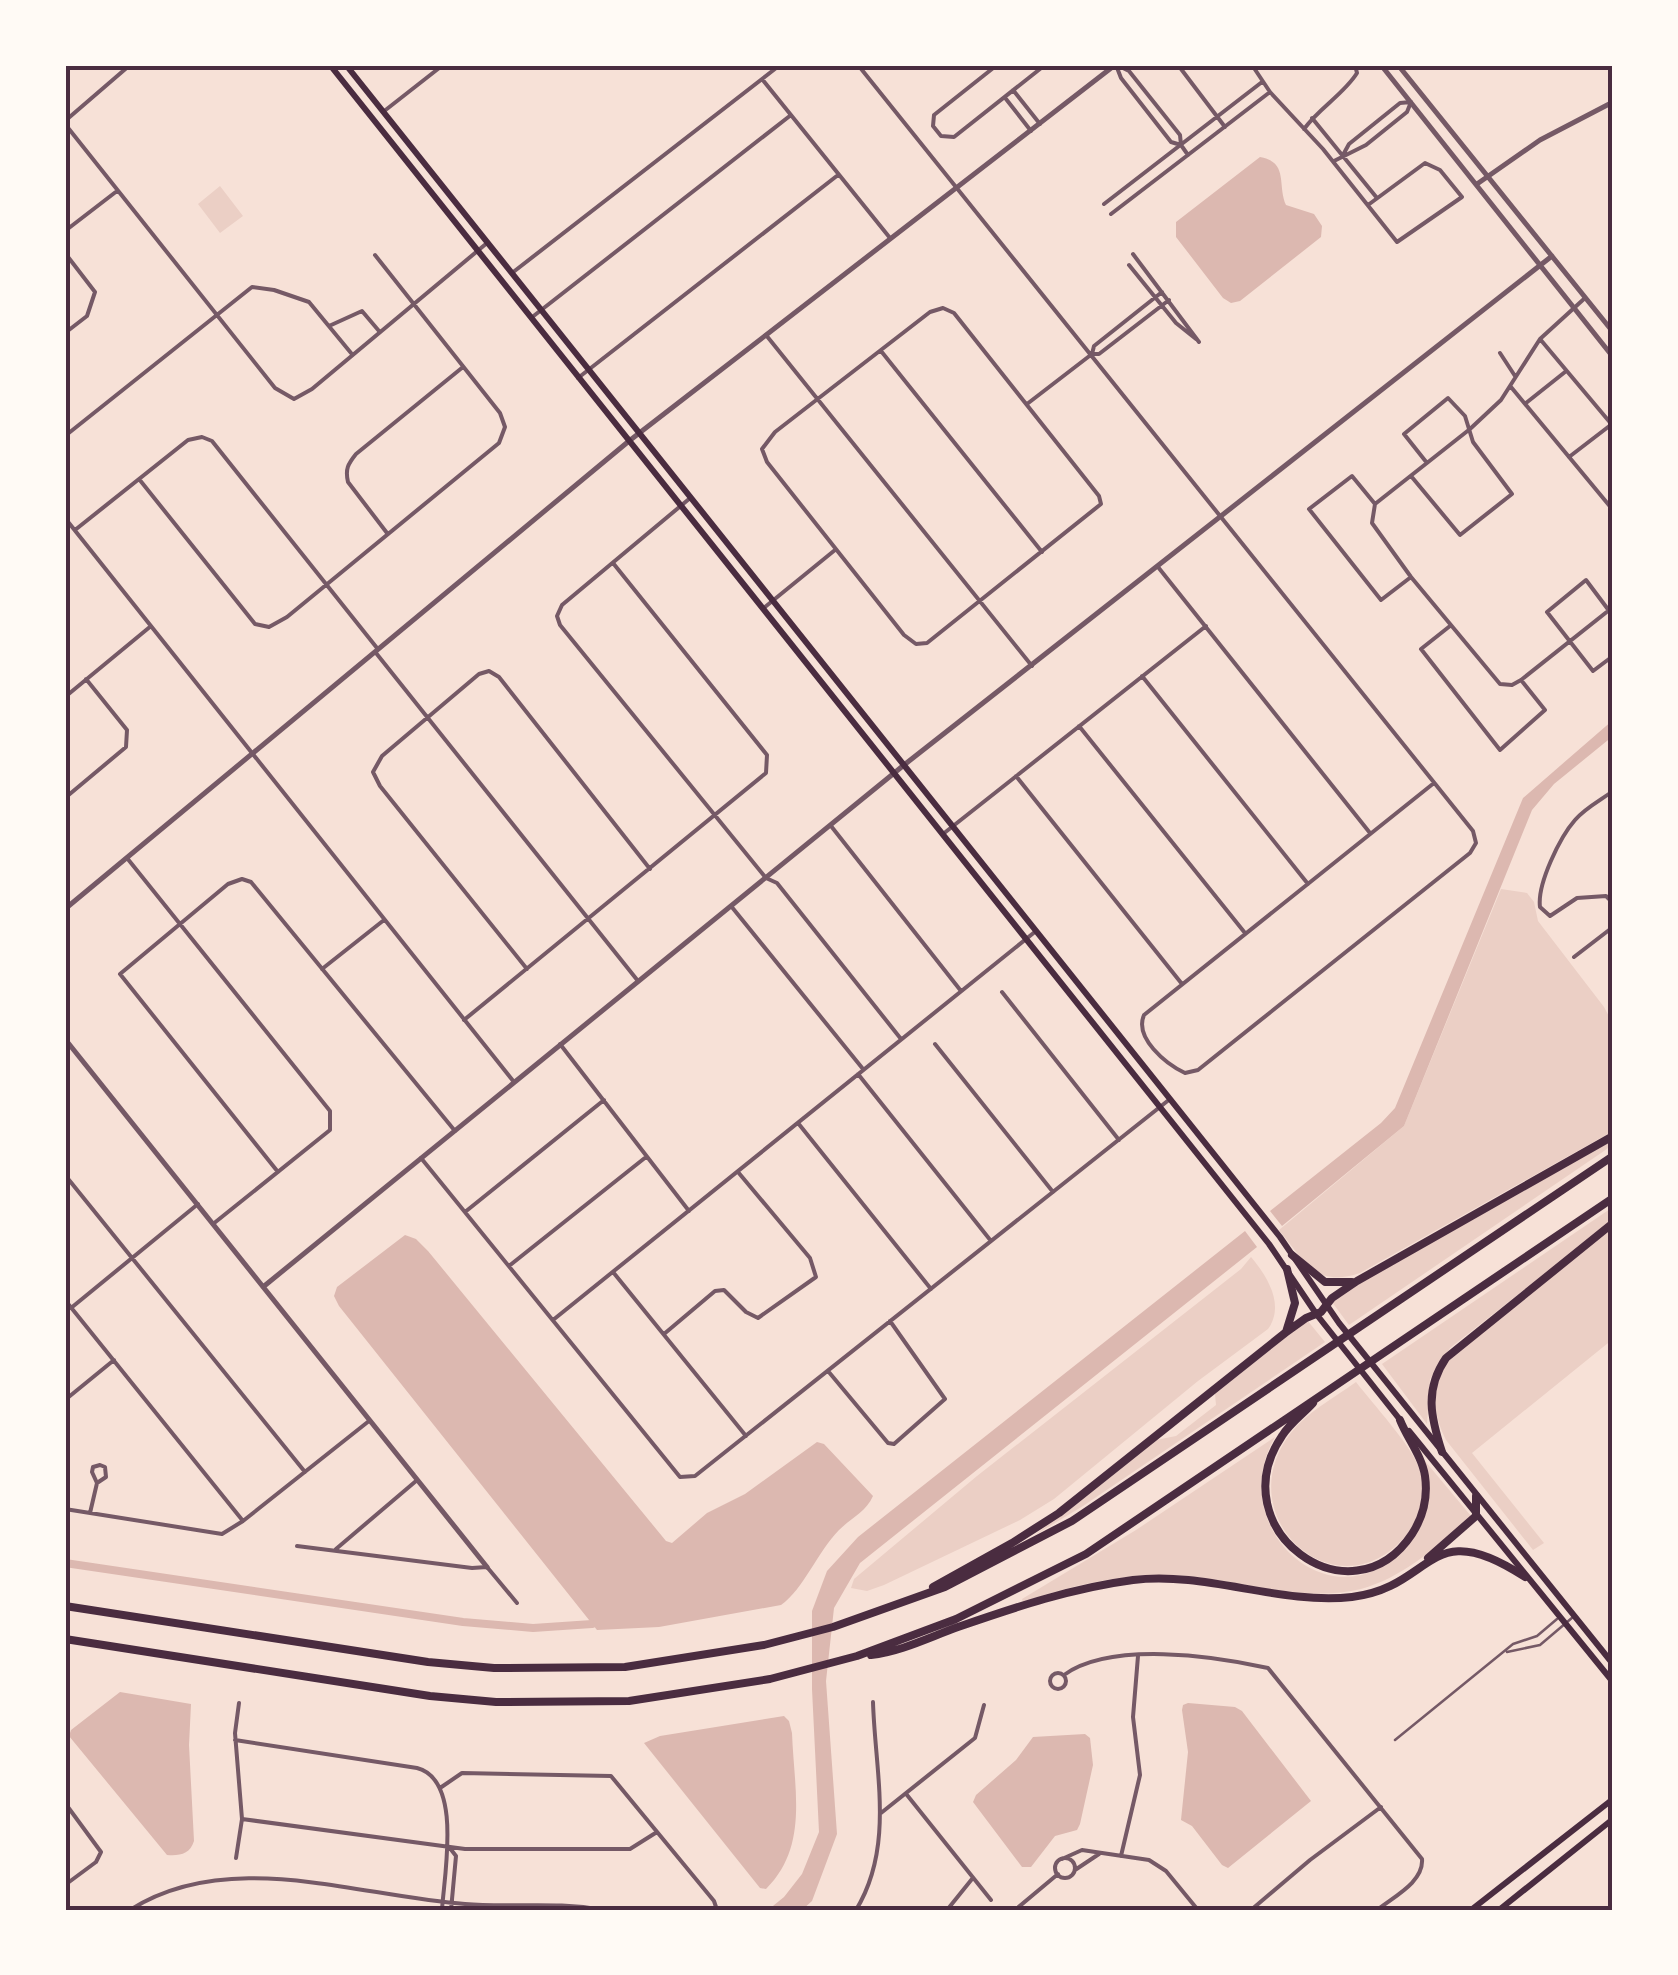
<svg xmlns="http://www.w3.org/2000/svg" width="1678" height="1975" viewBox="0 0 1678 1975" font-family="'Nunito Sans',sans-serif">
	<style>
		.green { fill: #ebcfc5 }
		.water { fill: #dcb8b0 }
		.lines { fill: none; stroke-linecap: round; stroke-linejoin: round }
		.canal { stroke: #dcb8b0; stroke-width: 8 }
		.service { stroke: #755966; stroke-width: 2.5 }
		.minor { stroke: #755966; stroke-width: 4 }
		.tertiary { stroke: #755966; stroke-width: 5 }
		.secondary { stroke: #4a2c40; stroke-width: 6 }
		.motorway { stroke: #4a2c40; stroke-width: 8 }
		.neatline { fill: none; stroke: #4a2c40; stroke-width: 4 }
	</style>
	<rect width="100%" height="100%" fill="#f7e1d7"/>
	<path class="green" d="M220,186L243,216L220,233L198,204Z
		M1501,889L1527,893L1534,902L1538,921L1604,1007L1613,1024V1131L1360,1273C1316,1288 1305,1262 1279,1230L1404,1126Z
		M1613,1139V1144L1604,1151L1349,1325L1332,1302L1334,1298Z
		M1613,1207V1220L1450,1348L1430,1379L1427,1424L1382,1364Z
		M1613,1227V1339L1472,1453L1544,1543L1533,1550L1446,1440C1431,1410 1431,1384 1452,1356Z
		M1251,1257C1268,1277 1285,1306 1268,1329L1198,1381L1054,1499L1020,1520L884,1585L867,1591L851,1588L854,1579L977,1476L1241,1269Z
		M1307,1320L1325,1342L1083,1506L1035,1535L1156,1440L1176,1436L1216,1405L1215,1394Z
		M1356,1382C1372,1403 1412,1446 1419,1468C1427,1489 1422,1516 1408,1533C1340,1619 1226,1519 1290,1434C1307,1412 1334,1398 1356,1382Z
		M1275,1437C1223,1528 1332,1627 1405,1548C1419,1533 1429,1513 1429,1492C1429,1482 1426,1471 1425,1461L1471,1516L1464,1525C1432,1550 1401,1578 1361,1589C1308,1602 1248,1583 1195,1577C1136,1570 1079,1583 1023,1602L1022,1599L1136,1530Z"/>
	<path class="water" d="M1260,157C1289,162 1277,185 1286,205L1314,214L1322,226L1321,237L1240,301L1231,303L1223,298L1176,237V222Z
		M1613,720V736L1554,784L1532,810L1404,1126L1282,1226L1270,1211L1381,1123L1395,1108L1523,798Z
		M1245,1231L1257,1247L860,1563L834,1608L826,1681L837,1834L812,1901L802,1910H768L784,1897L802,1874L819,1832L812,1689V1611L827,1571L858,1537Z
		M405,1235L416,1239L428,1251L666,1541L672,1543L707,1513L745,1494L817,1442L824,1444L873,1496C866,1512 851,1518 839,1530C818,1551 803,1590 781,1605L659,1627L597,1630L339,1306L334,1296L337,1287Z
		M120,1692L191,1704L189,1745L194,1841C190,1854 180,1856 167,1855L69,1736L71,1730Z
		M1188,1703L1235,1707L1242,1711L1311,1801L1228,1868L1222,1865L1192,1826L1181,1820L1188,1752L1182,1710L1183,1705Z
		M784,1716L789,1721L792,1733C794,1790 809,1846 766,1889L760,1888L644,1743L660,1736Z
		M1085,1734L1090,1738L1093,1765L1080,1824L1077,1830L1055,1836L1031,1867H1022L973,1802L976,1795L1016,1760L1033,1737Z"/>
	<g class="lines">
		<path class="canal" d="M65,1563L463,1622L533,1628L592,1624"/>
		<path class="service" d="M1507,1652L1540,1645L1573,1617
			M1395,1740L1513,1644L1537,1636L1557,1619"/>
		<path class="minor" d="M858,65L1473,831L1476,843L1470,853L1198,1070L1185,1073C1166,1064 1134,1038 1144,1015L1434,783
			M997,65L934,115L933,126L941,136L954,137L1045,65
			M1116,65L1121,78L1171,142L1181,145
			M1117,65L1129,71L1180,135L1181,145L1188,155
			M1178,65L1225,127
			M1252,65L1270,92L1323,149L1397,242L1462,197L1440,170L1425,163L1368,205
			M762,79L890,238
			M1013,90L1040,124
			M1006,99L1031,131
			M383,112L443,65
			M1312,118L1377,198
			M65,121L130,65
			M65,124L275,388L294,399L312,389L487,243
			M1304,129C1319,108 1344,94 1357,73L1355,65
			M1343,155L1349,144L1400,103L1411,102
			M1334,161L1366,145L1407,112L1411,102
			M1104,204L1262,82
			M1111,214L1270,92
			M65,231L117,191
			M65,253L95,292L87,316L65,333
			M1133,254L1199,342
			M1129,265L1176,323L1196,339
			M512,273L780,65
			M1585,298L1540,339L1501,400L1470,429L1375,504L1372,523L1411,577L1500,684L1512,685L1521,680L1613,607
			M943,308L954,313L1099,496L1101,504L927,643L916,644L904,635L767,462L762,449L775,432L930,312Z
			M531,318L791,115
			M329,326L362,311L379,331
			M766,335L1032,666
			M1540,339L1613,426
			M881,351L1042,552
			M1500,353L1515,376
			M1092,354L1094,346L1162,292
			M578,378L838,175
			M1511,387L1613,510
			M1526,403L1565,372
			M1027,404L1092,354H1099L1169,300
			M65,436L252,287L274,290L309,302L351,353
			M1569,457L1612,424
			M1411,476L1460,535L1512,494L1473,442L1465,416L1448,398L1404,434L1427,463
			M139,479L255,624L269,627L287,617L499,443L505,427L500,413L375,255
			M689,499L562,605L557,616L560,625L766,878L777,883L901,1039
			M1375,504L1352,476L1309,509L1381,600L1411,577
			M65,518L514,1082
			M75,530L188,440L202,437L212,441L377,648
			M387,533L348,482C345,469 348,464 356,454L463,367
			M1158,567L1370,833
			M765,607L835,550
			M1613,616L1586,580L1547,612L1593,671L1613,656
			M1450,626L1421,649L1500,750L1545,710L1521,680
			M376,653L638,981
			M1142,676L1308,884
			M65,697L151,626
			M1079,726L1245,933
			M1016,776L1182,984
			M1613,791C1601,800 1585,808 1575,820C1560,837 1537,884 1540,907L1550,916L1577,898L1606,896L1613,903
			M65,798L126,747L127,730L86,679
			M831,826L961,991
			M943,834L1206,626
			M127,858L330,1111V1130L213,1224
			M731,906L863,1069
			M1574,957L1613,927
			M322,969L384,920
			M527,969L380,786L373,772L382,756L479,674L489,671L499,677L650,869
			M1002,992L1119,1140
			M464,1020L766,773L767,755L613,563
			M560,1044L689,1211
			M935,1044L1053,1192
			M858,1074L991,1241
			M798,1123L931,1289
			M421,1158L680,1477L695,1476L1170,1099
			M278,1172L120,974L228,884L242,879L251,882L455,1131
			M65,1175L305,1472
			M465,1212L604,1100
			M509,1266L646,1157
			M613,1272L746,1436
			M65,1300L243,1521
			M71,1308L198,1204
			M553,1320L1036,931
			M664,1334L715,1291L724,1290L746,1312L758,1318L816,1277L810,1258L738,1172
			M828,1371L888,1443L894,1444L945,1399L890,1321
			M65,1400L114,1360
			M65,1509L222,1534L243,1521L369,1421
			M90,1513L97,1483L106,1477L105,1467L100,1465L93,1467L92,1472L97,1483
			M297,1546L472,1568L487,1567L517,1603
			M336,1549L416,1481
			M1050 1681a8 8 0 1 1 16 0a8 8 0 1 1-16 0Z
			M1064,1675C1111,1641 1214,1656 1268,1668L1422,1859C1424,1882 1393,1897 1377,1910
			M235,1740L417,1768C463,1780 444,1875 442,1910
			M440,1788L462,1773L611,1776L714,1901L716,1907
			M907,1795L991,1900
			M65,1803L101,1852L96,1862L65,1885
			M881,1813L975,1738L984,1705
			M242,1819L465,1849H630L657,1832
			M449,1847L456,1856L451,1910
			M1121,1856L1140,1775L1133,1717L1138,1656
			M236,1858L242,1819L235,1733L239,1703
			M1055 1868a10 10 0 1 1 20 0a10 10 0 1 1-20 0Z
			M1062,1859L1082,1850L1149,1860L1166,1871L1198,1910
			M1075,1870L1099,1854
			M130,1910C229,1847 356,1896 465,1904C509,1908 558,1901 602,1910
			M709,1910L716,1907L721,1910
			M856,1910C895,1846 875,1772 873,1702
			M947,1910L972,1879
			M1015,1910L1058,1874
			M1251,1910L1310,1860L1381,1807"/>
		<path class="tertiary" d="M1381,65L1613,357
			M1398,65L1613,332
			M1477,184L1540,140L1613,102
			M65,909L629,441L1115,65
			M65,1039L487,1567
			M263,1287L904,765L1552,256"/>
		<path class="secondary" d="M330,65L1269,1244L1317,1315L1401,1421
			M346,65L1280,1237L1339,1323L1613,1664
			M1409,1431L1613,1682
			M1471,1910L1613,1799
			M1499,1910L1613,1819"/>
		<path class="motorway" d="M1292,1255L1325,1282H1352
			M1286,1332L1295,1303L1287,1269
			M1313,1403C1303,1414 1290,1423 1282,1436C1219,1529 1351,1626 1412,1534C1423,1517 1428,1497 1425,1476C1422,1456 1407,1438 1400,1420
			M1442,1452C1431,1418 1424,1390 1446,1358L1613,1223
			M1428,1558L1476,1516V1496
			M933,1587L1012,1543L1059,1513L1285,1333L1306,1318L1321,1312L1332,1298L1357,1281L1613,1136
			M65,1606L428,1662L494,1668L625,1667L764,1645L833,1627L945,1587L1072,1521L1613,1156
			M65,1639L430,1696L496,1702L629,1701L770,1679L857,1656L956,1619L1086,1554L1613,1198
			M871,1655C900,1652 930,1637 958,1627C1016,1607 1072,1588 1133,1580C1206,1571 1279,1605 1352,1597C1435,1587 1427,1513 1525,1577"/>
	</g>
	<rect width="1678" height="1975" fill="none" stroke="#fffaf5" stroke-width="135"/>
	<rect x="68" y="68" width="1542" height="1840" class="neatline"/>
</svg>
